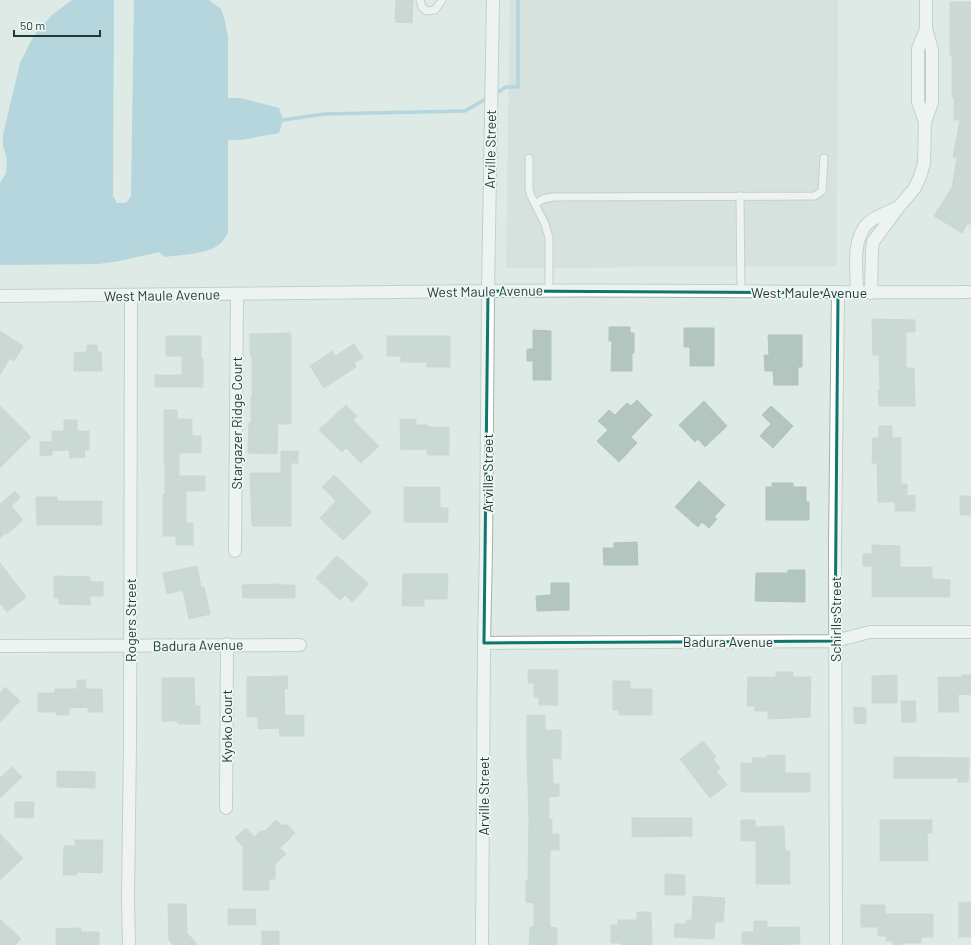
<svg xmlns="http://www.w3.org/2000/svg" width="971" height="945" viewBox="0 0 971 945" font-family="Barlow,sans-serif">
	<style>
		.built { fill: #ccdad5 }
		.water { fill: #83bed1 }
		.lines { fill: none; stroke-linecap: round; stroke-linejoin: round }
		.stream { stroke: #83bed1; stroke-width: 3.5 }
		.building { fill: #b3c5bf; stroke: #b0c4bd }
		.service-casing { stroke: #a1b2ad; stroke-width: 9 }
		.minor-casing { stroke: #a1b2ad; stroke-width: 14 }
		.tertiary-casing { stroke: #a1b2ad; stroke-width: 14 }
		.service { stroke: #fff; stroke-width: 7 }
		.minor { stroke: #fff; stroke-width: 12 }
		.tertiary { stroke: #fff; stroke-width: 12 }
		.marked { fill: none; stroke: #0f766e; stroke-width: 3; stroke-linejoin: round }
		.labels { text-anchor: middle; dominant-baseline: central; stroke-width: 3.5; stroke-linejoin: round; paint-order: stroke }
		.street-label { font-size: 14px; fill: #1f3a35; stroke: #eef7f3 }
	</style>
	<rect width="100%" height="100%" fill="#deeae6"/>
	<path class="built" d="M510,0H838L837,266L506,268Z"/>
	<path class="water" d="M72,0H114L113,196L117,203H126L131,196L134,0H209L221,9L225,21L228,38V98H241L279,108L283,120L279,133L241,140H228V231C226,237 223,242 217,246C205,254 179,255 165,257L159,252L120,261L98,264L0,265V183L6,173L7,158L3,146V135L20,63L34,35L52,15Z"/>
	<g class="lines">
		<path class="stream" d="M495,94L506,87H518V0
			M283,120L324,114L465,111L489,97"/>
	</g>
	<path class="building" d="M396,0H413L412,23L395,22Z
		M950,2H971V225L968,223L962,233L934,216L952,187L957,158L953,157L960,120H954V97H952V55H950Z
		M872,319L915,320V332H906V368H914L915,406H879L878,391L880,390L879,355H873Z
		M609,327H630V333H634V353H632V371H611L612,341H609Z
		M684,328H714V366H690V347H684Z
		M533,330L551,331V380H533V361H527V349H533Z
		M0,331L23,346L14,361L10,358L0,375Z
		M291,333V424H278L277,454L248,453L249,423H251V397H252V356H250V334Z
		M768,335H802V367H798V385H774L773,371H765L764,355H769Z
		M166,336H201V358H203V387H155V375H182V356H166Z
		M387,336H450V367H427V362H401V356H387Z
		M354,344L363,358L354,363L356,367L324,388L310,366L333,351L335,356Z
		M87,345H97L98,352H101L102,371H74V353L87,352Z
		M637,400L652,415L631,437L637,443L619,462L597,441L608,430L598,421L609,410L615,415L627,403L631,406Z
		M704,401L727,426L705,447L698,439L695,442L679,425Z
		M346,405L357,416L353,420L379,446L361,463L346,448L342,452L319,430Z
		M0,406L31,437L0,468Z
		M771,406L793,426L773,448L760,436L771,424L762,415Z
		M164,410H177V419H192V436H201V453H179V476H205V491H186V523H193V545H176V536H163V494H165V463H164Z
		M400,419H416V425H428V427H449V455H427V449L401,450Z
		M64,420H77V431H89V450H84L85,457L70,458L69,450L52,451V455L40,456V442H52V431H64Z
		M879,426H892V437L901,438V484H907V496L915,495V511H895V502H878L877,463H872L873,438H879Z
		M281,451H298V463H291V526H252L250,473H281Z
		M334,475L371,512L343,540L320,518L336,501L322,487Z
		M699,481L725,505L714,517L717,519L709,528L702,522L698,527L675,507Z
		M772,483H793V487H806V502H809V520H766V487H772Z
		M404,487H440V508H448V522H404Z
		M15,491L20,498L11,506L23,520L7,534L6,532L0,538V504Z
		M960,496H971V515H960Z
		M36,497H57V501H102V525H37Z
		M637,542L638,565H604L603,548H614V543Z
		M872,545L900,546V567H932V579L950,580V597H872V566H863V554H872Z
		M337,556L369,584L352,602L345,595L340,600L316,578Z
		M0,563L26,597L7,612L0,603Z
		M197,566L201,587H204L210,614L189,619L183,590L167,594L163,573Z
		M788,570H805V602L755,601L756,573H788Z
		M403,574H448L447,599H424V606H402Z
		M54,576L90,577V582H103V596H90V605L59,604V598H54Z
		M551,583H569V610L537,611L536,596L551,595Z
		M282,584V585H295V598H243L242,585Z
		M528,670H558V705H539V697H534V683H528Z
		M776,672H793V677H811L810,717L768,719V711H755V706H747L748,677H776Z
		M897,675V703H872V676Z
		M962,675H971V695L958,694L959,712H939L938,677H962Z
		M287,676L288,689H284L285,715H304V736H280L279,728L258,729V717H247V677Z
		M162,678H194L195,706H200V724H178V721H162Z
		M77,680H86V689H102L103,712H88V707L69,708V715H56V712H38V693H55V689H77Z
		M613,681H630V689H652V715H619V710H613Z
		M5,687L20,701L0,722V693Z
		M901,701H915L916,722H902Z
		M854,707L866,708V724L854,723Z
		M527,715H545V730H561V759L552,758L553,784H559V796L549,797V819H552V834H559V850H550V927L557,928V945H529L530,927H534V903L526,902V880H528L529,818L527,758Z
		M703,741L716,757L713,759L720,768L716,771L727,785L710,798L680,759Z
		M767,755H785V773H810V792H741V763H752V758H767Z
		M894,757L969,758L968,782H958V778H894Z
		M12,767L22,777L0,798V778Z
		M57,771L95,772V788L57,787Z
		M15,802H34L33,818L15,817Z
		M632,818H692V836L632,837Z
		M276,820L281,825H288L295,833L280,848L286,854L275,864V879H269V890H243V847L235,838L246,828L254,837L261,831H265Z
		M741,820H755V827L784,826L785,851H790V884H756V841H741Z
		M880,820H932V833H927L928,861H880Z
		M0,834L23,858L0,880Z
		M75,840H103L102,873L77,872V875H63L64,846H75Z
		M665,874L685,875V895H665Z
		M693,896L725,898L723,922H715L714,939L674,937L675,924H686V920H692Z
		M971,902V937H959V903Z
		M168,904H186L187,933L198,945H173L169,940Z
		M861,905H885V914H933V937H921V943H902V945H893V941H886V936H878V927H861Z
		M228,909H255L256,925H228Z
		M637,912H651L652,945H621V943H611V925H618V920H637Z
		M0,919L21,939L15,945H0Z
		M754,921H767V927H799L800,944H789V945L742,944V932H754Z
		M81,928V932H99V945H56V929Z
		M262,931H279V945H262Z"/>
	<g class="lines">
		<defs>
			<path id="service" d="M420,0L422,7L426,11L435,10L442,0
				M529,158V189L531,196L545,224L549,238V290
				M740,196L741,292
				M535,204L543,199L553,197L815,196L822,191L824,158"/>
			<path id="minor" d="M925,122L918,102V49L926,29
				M857,293C857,272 851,239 868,223C876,216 887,213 896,208
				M871,293L872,250L873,242L898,208L914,189L920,177L924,163L925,122L932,103V50L926,29V0
				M0,296L488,291L493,0
				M235,551L237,294
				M484,643L835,641L870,632H971
				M0,646L300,645
				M226,808L227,644
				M129,945L128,899L130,742L131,296
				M836,945L835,545L838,293"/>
			<path id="tertiary" d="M482,945L484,643L486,550L488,291C649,289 810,293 971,292"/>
		</defs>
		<use href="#service" class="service-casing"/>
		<use href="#minor" class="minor-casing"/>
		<use href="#tertiary" class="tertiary-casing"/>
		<use href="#service" class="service"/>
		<use href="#minor" class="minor"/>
		<use href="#tertiary" class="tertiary"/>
	</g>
	<path d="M0 0H971V945H0ZM488,291L838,293L835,641L484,643Z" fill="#deeae6" fill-opacity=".55" fill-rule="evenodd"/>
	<path class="marked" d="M488,291L838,293L835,641L484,643Z"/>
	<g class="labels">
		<g class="street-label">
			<text transform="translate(490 149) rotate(-89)">Arville Street</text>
			<text transform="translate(485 291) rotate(-1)">West Maule Avenue</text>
			<text x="809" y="292">West Maule Avenue</text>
			<text transform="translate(162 295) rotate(-1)">West Maule Avenue</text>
			<text transform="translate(236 423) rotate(-90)">Stargazer Ridge Court</text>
			<text transform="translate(487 473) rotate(-90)">Arville Street</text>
			<text transform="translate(835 619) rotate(-90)">Schirlls Street</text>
			<text transform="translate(130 620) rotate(-90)">Rogers Street</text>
			<text x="728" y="641">Badura Avenue</text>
			<text transform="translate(198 645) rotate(-1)">Badura Avenue</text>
			<text transform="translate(226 726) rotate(-90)">Kyoko Court</text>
			<text transform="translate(483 796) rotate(-90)">Arville Street</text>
		</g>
	</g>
	<path d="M14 30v6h86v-6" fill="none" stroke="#1f3a35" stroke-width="2"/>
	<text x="20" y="30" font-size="12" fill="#1f3a35" stroke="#eef7f3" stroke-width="3" paint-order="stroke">50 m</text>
</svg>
